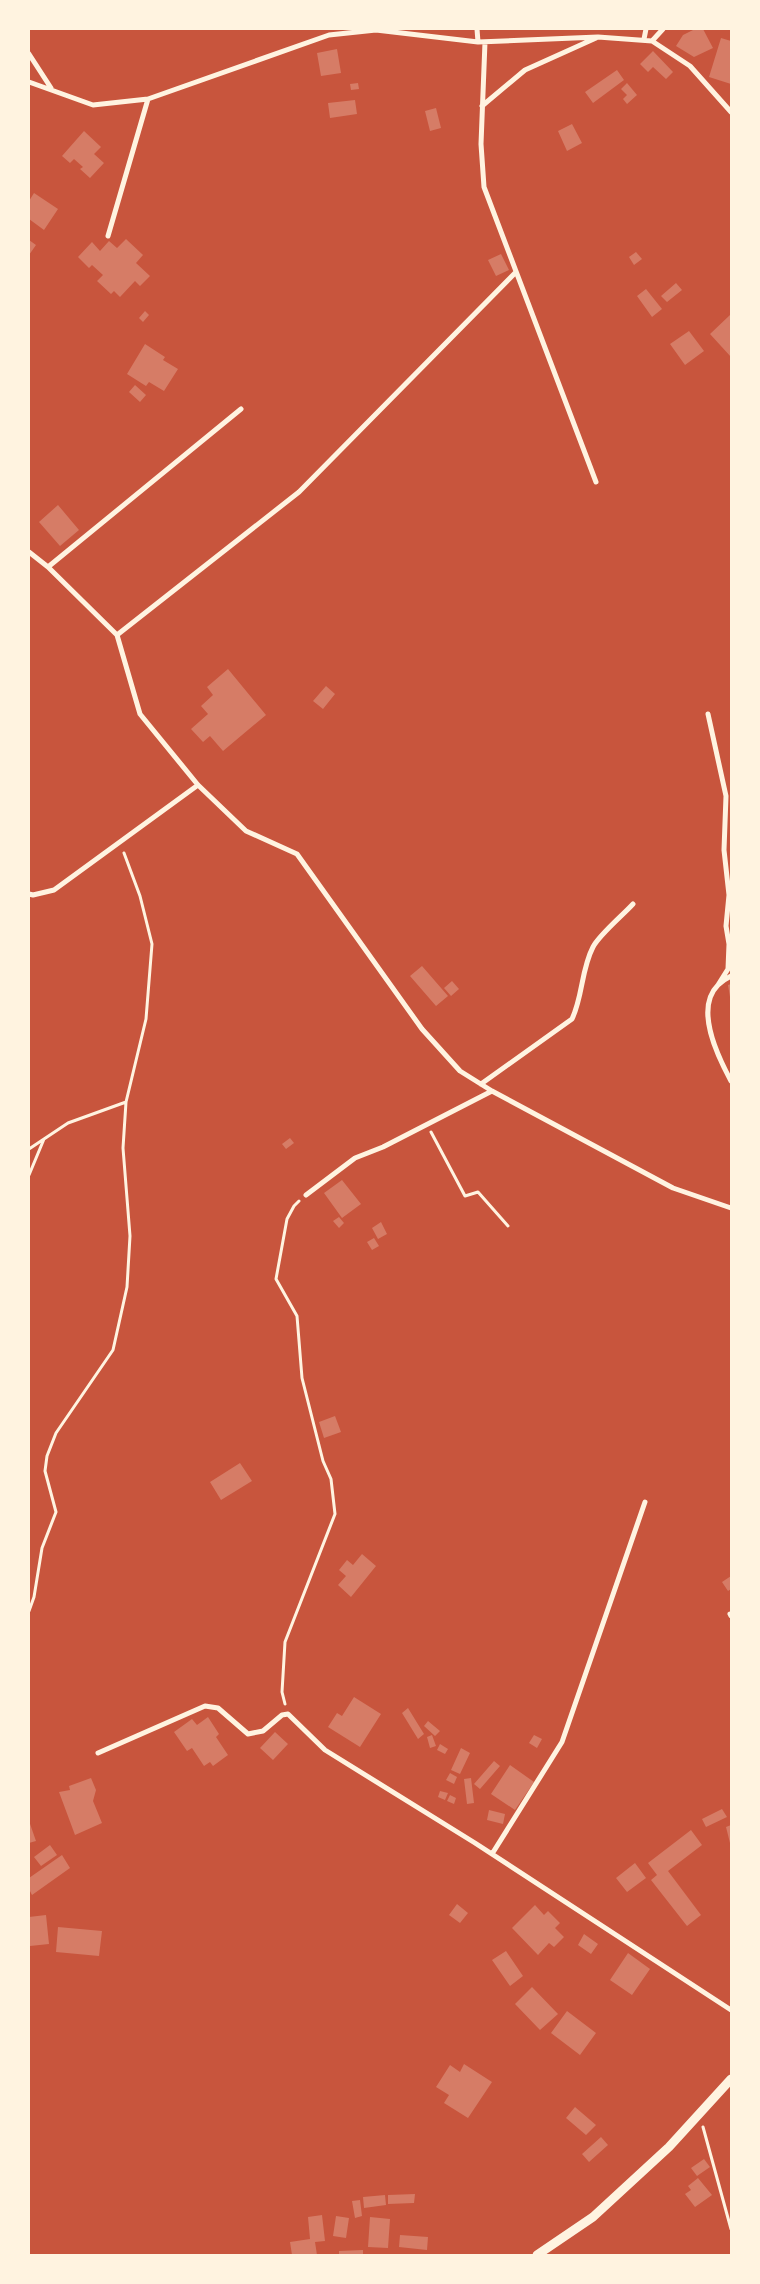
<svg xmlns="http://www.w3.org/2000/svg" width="760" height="2284" viewBox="0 0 760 2284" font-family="Helvetica,sans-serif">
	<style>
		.building { fill: #d67c66 }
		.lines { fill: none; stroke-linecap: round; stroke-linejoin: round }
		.path { stroke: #fff3e0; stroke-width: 3 }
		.minor { stroke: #fff3e0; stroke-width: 5 }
		.tertiary { stroke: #fff3e0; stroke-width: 9 }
	</style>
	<rect width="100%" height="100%" fill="#c8553d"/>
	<path class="building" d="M695,29H703L713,48L694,57L676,46L683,35Z
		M721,38L731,41V84L709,77Z
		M337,49L341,73L321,76L317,53Z
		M653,51L673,72L666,79L653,67L648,72L640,64Z
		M617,70L624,80L593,103L585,92Z
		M358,83L359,89L351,90L350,84Z
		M627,83L637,95L627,104L623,99L627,95L621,89Z
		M355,100L357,114L330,118L328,103Z
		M436,108L441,128L430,131L425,111Z
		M572,124L582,143L567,151L558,131Z
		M84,131L101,147L94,154L104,163L90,178L80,169L83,167L74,159L70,163L62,156Z
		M34,193L58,209L44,230L29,219V201Z
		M126,239L143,255L136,263L150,276L140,286L135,281L120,297L114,291L111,294L97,281L103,275L92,265L89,268L78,257L92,242L100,251L109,241L117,248Z
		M29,240L36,245L29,255Z
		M636,252L642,259L634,265L629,257Z
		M501,254L509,270L496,276L488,260Z
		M676,283L682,290L667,302L661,296Z
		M646,289L662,309L652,317L637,296Z
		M145,311L149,315L143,322L139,318Z
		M730,315L731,317V357L710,334Z
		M689,331L704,351L685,365L670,344Z
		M145,344L165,357L163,360L178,369L164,391L149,382L146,386L127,374Z
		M135,385L146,395L140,402L129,392Z
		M58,505L79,530L60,546L39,522Z
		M228,669L266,715L223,751L210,736L203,742L191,729L208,714L201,706L213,695L207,687Z
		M326,686L335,694L323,709L313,701Z
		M422,966L448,996L436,1006L410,976Z
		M452,981L459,989L451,996L444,988Z
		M731,984V997H730L728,985Z
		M290,1138L294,1143L286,1149L282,1144Z
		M342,1180L361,1204L342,1218L324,1193Z
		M339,1217L344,1223L339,1228L333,1221Z
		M381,1222L387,1234L378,1239L372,1228Z
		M374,1238L379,1246L372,1250L367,1242Z
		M335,1416L341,1432L324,1438L319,1422Z
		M240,1463L252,1481L221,1500L210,1482Z
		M362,1554L376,1566L351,1597L338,1585L346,1576L339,1570L347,1560L353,1565Z
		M731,1576V1589L728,1591L722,1582Z
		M354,1697L381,1714L360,1747L328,1727L337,1713L342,1716Z
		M408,1708L424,1734L418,1739L402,1713Z
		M208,1717L219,1734L216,1737L228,1755L213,1766L210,1762L204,1766L192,1748L187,1751L174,1732L192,1719L197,1725Z
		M428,1721L440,1731L435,1736L424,1726Z
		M275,1732L288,1744L273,1760L260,1748Z
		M432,1735L436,1746L430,1748L427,1737Z
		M534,1735L542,1739L537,1748L529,1743Z
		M440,1744L448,1749L445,1754L437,1750Z
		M461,1748L470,1753L460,1774L451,1770Z
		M494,1761L500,1766L480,1789L474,1784Z
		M510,1765L534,1782L515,1810L491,1794Z
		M450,1773L457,1777L454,1784L446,1780Z
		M91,1778L96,1790L93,1801L102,1823L75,1835L59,1792L70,1790L69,1786Z
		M471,1778L474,1803L467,1804L464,1779Z
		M440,1791L448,1793L445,1800L438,1797Z
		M450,1795L456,1798L454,1804L447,1801Z
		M722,1809L727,1817L706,1827L702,1819Z
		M489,1810L505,1814L503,1824L487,1820Z
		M29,1821L36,1841L29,1843Z
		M731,1825V1843H730L726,1827Z
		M691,1830L702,1845L668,1871L701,1915L687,1926L651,1880L657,1875L648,1863Z
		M50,1845L57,1855L41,1866L34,1857Z
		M62,1855L70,1868L32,1895L29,1889V1878Z
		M635,1863L646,1878L627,1892L616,1878Z
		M457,1904L468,1913L460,1923L449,1915Z
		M535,1905L544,1915L548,1911L560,1923L555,1928L564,1937L554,1947L549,1943L538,1955L512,1928Z
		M46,1915L49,1944L30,1946L29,1917Z
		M58,1927L102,1931L99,1956L56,1952Z
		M584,1934L598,1944L591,1954L578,1945Z
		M506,1951L523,1976L510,1986L492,1960Z
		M628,1953L650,1969L632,1995L610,1980Z
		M532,1987L558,2014L540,2030L515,2004Z
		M567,2011L596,2033L580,2055L551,2033Z
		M464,2064L492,2082L468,2118L444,2103L449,2095L436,2087L450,2065L460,2072Z
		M575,2107L596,2125L586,2135L566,2118Z
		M601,2137L608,2145L589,2162L582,2154Z
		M704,2159L710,2167L697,2176L691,2168Z
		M698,2178L712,2195L695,2207L685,2194L691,2190L688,2186Z
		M415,2194L414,2203L388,2204V2195Z
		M385,2195L386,2205L364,2208L363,2197Z
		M360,2200L362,2216L355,2218L352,2201Z
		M322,2215L325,2241L315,2242L317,2255H292L290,2242L310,2239L308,2217Z
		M336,2216L349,2218L346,2238L333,2236Z
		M370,2217L390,2219L388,2248L368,2247Z
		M400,2235L428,2237L427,2250L399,2247Z
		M363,2250V2255H339V2251Z"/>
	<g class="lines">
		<path class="path" d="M431,1132L465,1196L478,1192L508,1226
			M29,1149L68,1123L126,1102
			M29,1175L44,1139
			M29,1611L34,1597L42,1548L56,1512L45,1471L47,1456L56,1433L113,1350L127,1287L130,1236L123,1148L126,1102L146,1019L152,944L140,896L124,853
			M285,1704L282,1692L285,1642L335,1514L331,1479L323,1461L302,1378L297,1316L276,1279L287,1219L294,1206L299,1201
			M703,2127L731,2229"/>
		<path class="minor" d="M477,29L478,42
			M644,39L646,29
			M652,41L663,29
			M485,42L481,144L484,187L596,482
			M29,54L51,88
			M29,82L93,105L148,99L329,35L376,30L478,42L598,37L652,41L690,66L731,112
			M482,106L525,70L596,38
			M108,236L148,99
			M29,552L48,567L117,635L140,714L198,785L246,831L297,854L422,1029L460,1071L492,1091L673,1188L731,1208
			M48,567L241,409
			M117,635L299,492L516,272
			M708,714L726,796L724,850L729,895L726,926L729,944L728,969L718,985
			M29,894L33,895L54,890L198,785
			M731,976C727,978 722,981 718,985C694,1009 718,1057 731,1081
			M481,1084L572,1019C583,996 581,970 593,947C599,935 623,915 633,904
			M306,1195L355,1158L383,1147L492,1091
			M730,1614L731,1616
			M98,1753L205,1706L218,1708L248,1734L263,1731L282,1715L288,1714L325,1750L475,1843L731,2010
			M492,1854L562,1742L645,1502"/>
		<path class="tertiary" d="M537,2255L593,2217L669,2147L731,2079"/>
	</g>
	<rect width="760" height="2284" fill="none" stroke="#fff3e0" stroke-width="60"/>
</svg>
